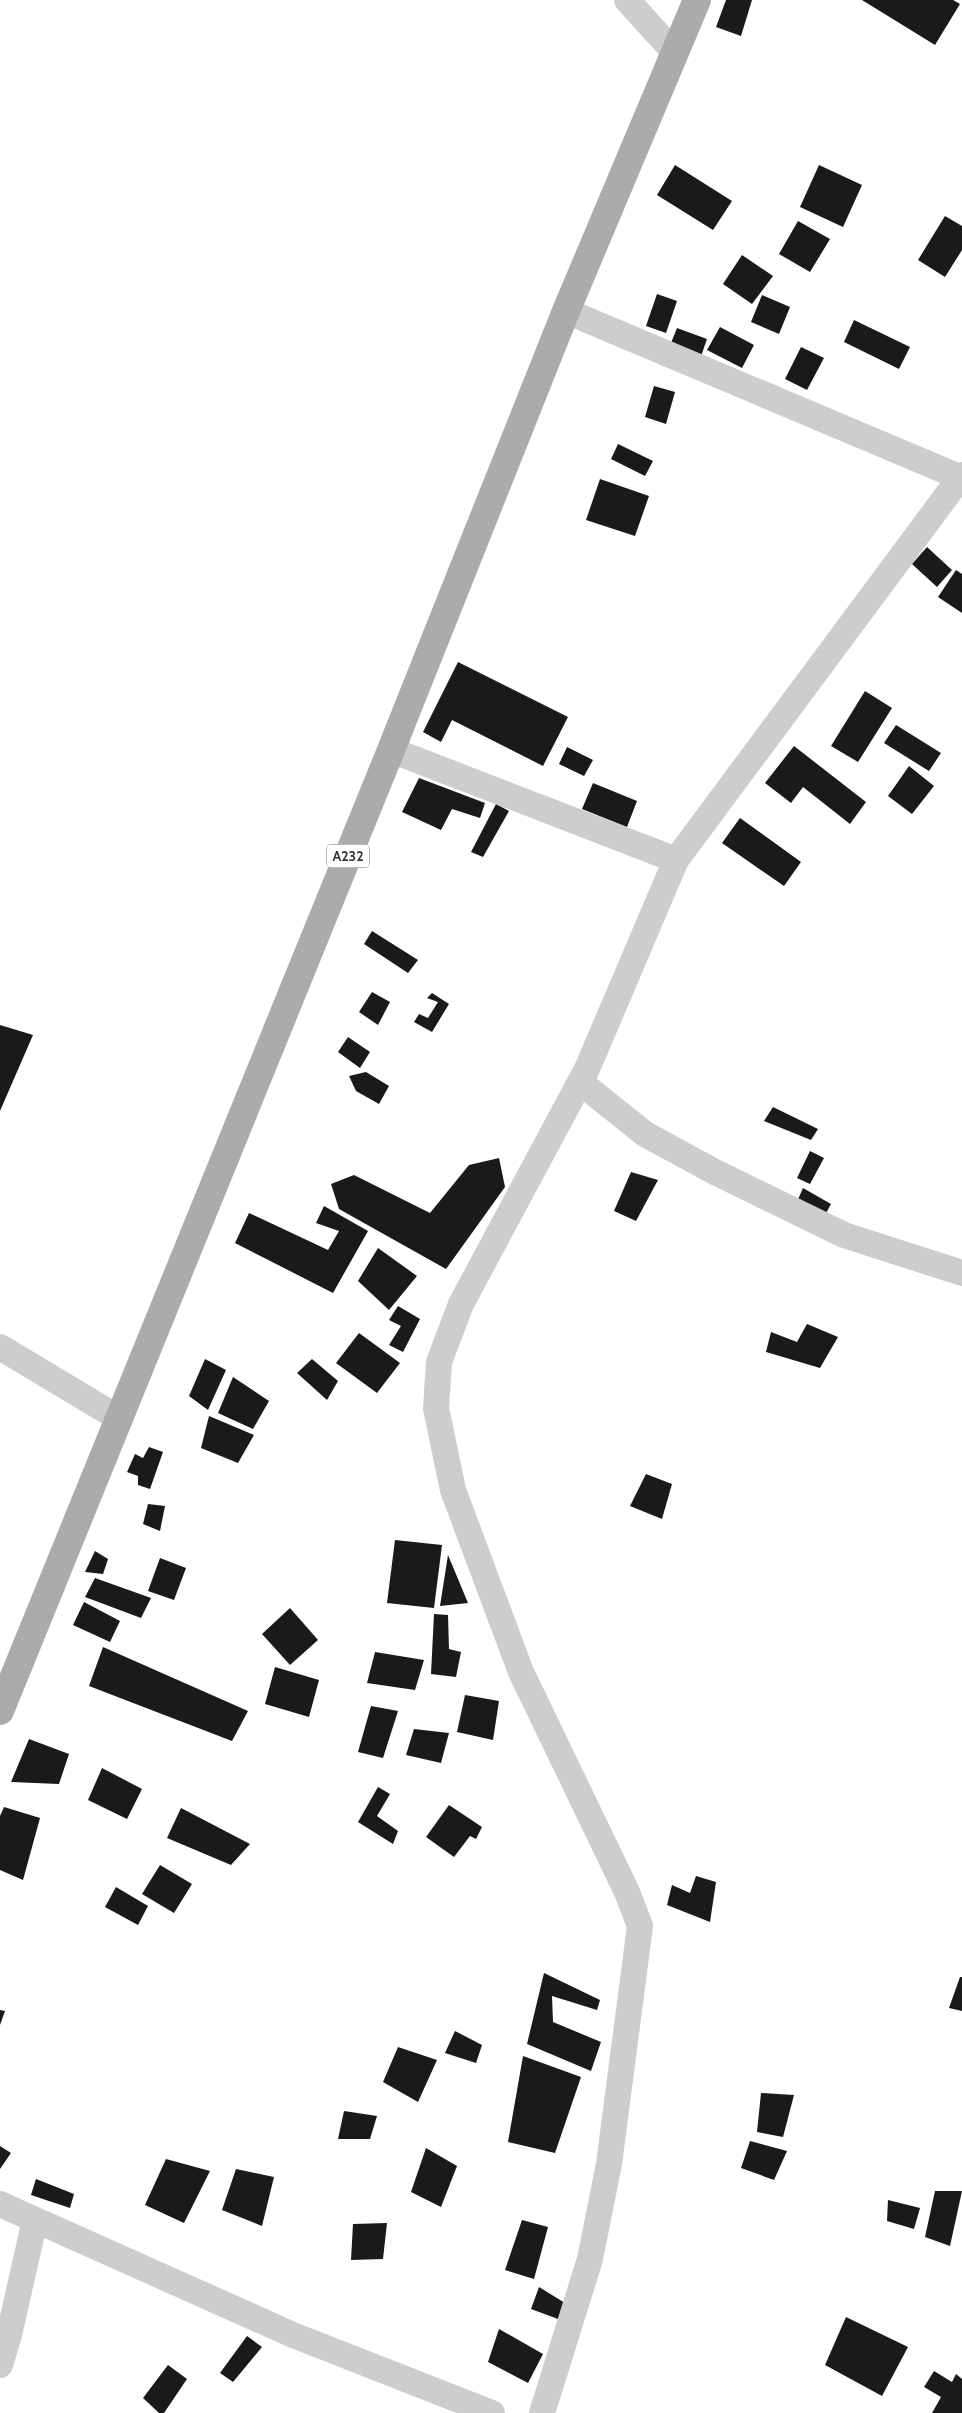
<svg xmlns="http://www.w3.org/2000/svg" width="962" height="2413" viewBox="0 0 962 2413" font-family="Cabin,sans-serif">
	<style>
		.building { fill: #1a1a1a }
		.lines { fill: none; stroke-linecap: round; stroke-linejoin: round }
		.minor { stroke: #cdcdcd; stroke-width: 26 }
		.major { stroke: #ababab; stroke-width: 28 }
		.labels { text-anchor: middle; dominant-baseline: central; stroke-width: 5; stroke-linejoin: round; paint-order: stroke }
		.shield { fill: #fff; stroke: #707070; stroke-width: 1 }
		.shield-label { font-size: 14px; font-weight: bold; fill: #333 }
	</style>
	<rect width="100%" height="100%" fill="#fff"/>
	<path class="building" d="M726,0H752L741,36L716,27Z
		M862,0H953L960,4L935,45Z
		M675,165L732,201L713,230L657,195Z
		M819,165L862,185L843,227L800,207Z
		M945,216L962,226V250L945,277L918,260Z
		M798,221L830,239L810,272L779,254Z
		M742,255L773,276L752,304L723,284Z
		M657,294L677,301L666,333L646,326Z
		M762,295L790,307L779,334L751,322Z
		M854,320L910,347L899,369L844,342Z
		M720,327L754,345L742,368L707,350Z
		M677,328L707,339L700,359L669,348Z
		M801,347L824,358L807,390L785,379Z
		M654,386L675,392L666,424L645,417Z
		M618,444L653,461L645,476L611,459Z
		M600,479L649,496L635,536L586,520Z
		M927,547L952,570L937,587L912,564Z
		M956,570L962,574V613L938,597Z
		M458,662L568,717L543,766L452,720L441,742L423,732Z
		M865,691L892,708L858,762L831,746Z
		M896,725L941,753L929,771L884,743Z
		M794,746L866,802L850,824L803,787L791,803L765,783Z
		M567,747L593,760L584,776L559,764Z
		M909,766L934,786L912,814L888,796Z
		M419,778L485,803L480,818L452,809L441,830L402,812Z
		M593,783L637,801L627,827L582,809Z
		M496,804L509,811L483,857L471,852Z
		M740,818L801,862L784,886L722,843Z
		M372,931L418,960L408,973L364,944Z
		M372,992L390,1002L378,1025L359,1012Z
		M432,993L449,1004L432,1032L414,1022L419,1014L428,1018L438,1002L427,998Z
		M0,1025L33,1035L0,1111Z
		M348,1037L370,1052L360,1068L338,1052Z
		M366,1072L389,1086L379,1104L356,1091L349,1076Z
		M773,1107L818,1129L811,1140L764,1121Z
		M810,1151L824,1158L810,1184L797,1178Z
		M499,1158L505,1187L446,1269L339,1209L331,1184L354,1175L430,1213L469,1165Z
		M631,1172L658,1180L636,1221L614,1211Z
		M803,1188L831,1204L825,1215L796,1204Z
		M324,1206L368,1231L333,1293L235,1243L249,1213L328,1250L339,1231L316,1223Z
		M378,1248L417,1276L389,1310L358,1281Z
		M398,1306L420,1319L403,1352L389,1345L401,1326L389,1320Z
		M807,1324L838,1337L820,1368L766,1352L771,1332L797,1342Z
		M359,1333L400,1363L377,1393L336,1363Z
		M205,1359L226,1370L208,1410L189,1396Z
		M312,1359L338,1381L327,1400L297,1373Z
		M233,1377L269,1401L253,1429L218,1413Z
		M209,1416L254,1435L238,1463L201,1448Z
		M149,1447L163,1452L150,1489L138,1485V1476L127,1472L135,1454L143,1458Z
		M646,1474L672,1484L662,1519L630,1506Z
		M148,1504L165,1506L160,1531L143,1524Z
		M395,1540L442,1545L434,1608L387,1603Z
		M95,1551L108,1559L103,1574L85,1572Z
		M448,1555L468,1603L440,1606Z
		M160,1558L186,1568L174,1600L148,1591Z
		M95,1578L151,1598L141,1618L85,1597Z
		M84,1602L120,1621L110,1642L73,1625Z
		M290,1608L318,1640L290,1665L262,1634Z
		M434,1614L448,1615L449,1649L461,1652L456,1677L431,1674Z
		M103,1647L248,1711L232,1741L89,1686Z
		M375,1652L424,1660L415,1690L367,1683Z
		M275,1667L319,1680L309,1717L265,1704Z
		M465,1695L499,1701L493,1740L457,1732Z
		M371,1706L398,1711L383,1758L358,1752Z
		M414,1729L449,1733L441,1763L406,1755Z
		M29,1739L69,1754L59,1784L11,1782Z
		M102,1768L142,1789L127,1819L88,1800Z
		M378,1787L390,1794L377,1816L398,1831L393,1844L358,1822Z
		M449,1805L482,1827L476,1839L470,1836L454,1857L426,1837Z
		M4,1807L40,1818L23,1880L0,1870V1816Z
		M181,1808L250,1844L231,1865L167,1838Z
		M160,1865L192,1884L174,1913L142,1894Z
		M696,1876L716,1882L710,1922L667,1905L672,1885L690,1893Z
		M116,1887L148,1906L138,1925L105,1907Z
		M544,1973L600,2000L597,2010L552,1996L553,2022L601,2042L591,2071L527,2044Z
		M960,1977H962V2011L949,2008Z
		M0,2010L5,2011L0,2025Z
		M455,2031L482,2045L476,2063L445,2053Z
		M398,2047L437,2060L418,2102L383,2082Z
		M523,2056L581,2077L555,2153L508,2142Z
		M761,2093L794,2095L783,2137L757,2132Z
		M344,2111L377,2116L370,2139H338Z
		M750,2141L787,2151L774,2180L741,2168Z
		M0,2146L11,2153L0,2169Z
		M426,2148L457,2166L441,2207L411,2192Z
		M166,2159L210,2171L184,2223L145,2205Z
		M236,2169L274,2177L262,2226L222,2210Z
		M36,2179L74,2194L70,2208L31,2195Z
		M935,2191H962L950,2246L925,2237Z
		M888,2200L920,2208L914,2229L887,2221Z
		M522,2220L548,2227L534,2279L505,2270Z
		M387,2223L383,2259L351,2260L353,2224Z
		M539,2287L565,2303L558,2319L531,2309Z
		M846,2317L908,2347L882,2396L825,2365Z
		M499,2329L543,2354L528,2383L488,2362Z
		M247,2336L262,2347L233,2382L220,2373Z
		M168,2365L187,2379L164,2413H159L143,2398Z
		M934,2371L952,2382L956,2374L962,2379V2413H932L941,2397L924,2387Z"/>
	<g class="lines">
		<path class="minor" d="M627,0L675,53
			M566,311L962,478
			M391,750L676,860
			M580,1082L645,1134L713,1171L844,1235L962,1273
			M0,1347L120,1419
			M0,2204L293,2335L492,2413
			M0,2365L9,2335L35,2220
			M542,2413L590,2259L609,2164L640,1926L627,1892L521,1672L453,1490L436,1408L439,1362L461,1304L587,1069L676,860L962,475"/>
		<path class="major" d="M0,1711L391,750L566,311L697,0"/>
	</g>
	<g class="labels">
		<rect class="shield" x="327" y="844.5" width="42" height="23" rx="4"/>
		<g class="shield-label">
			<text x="348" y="856">A232</text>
		</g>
	</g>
</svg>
